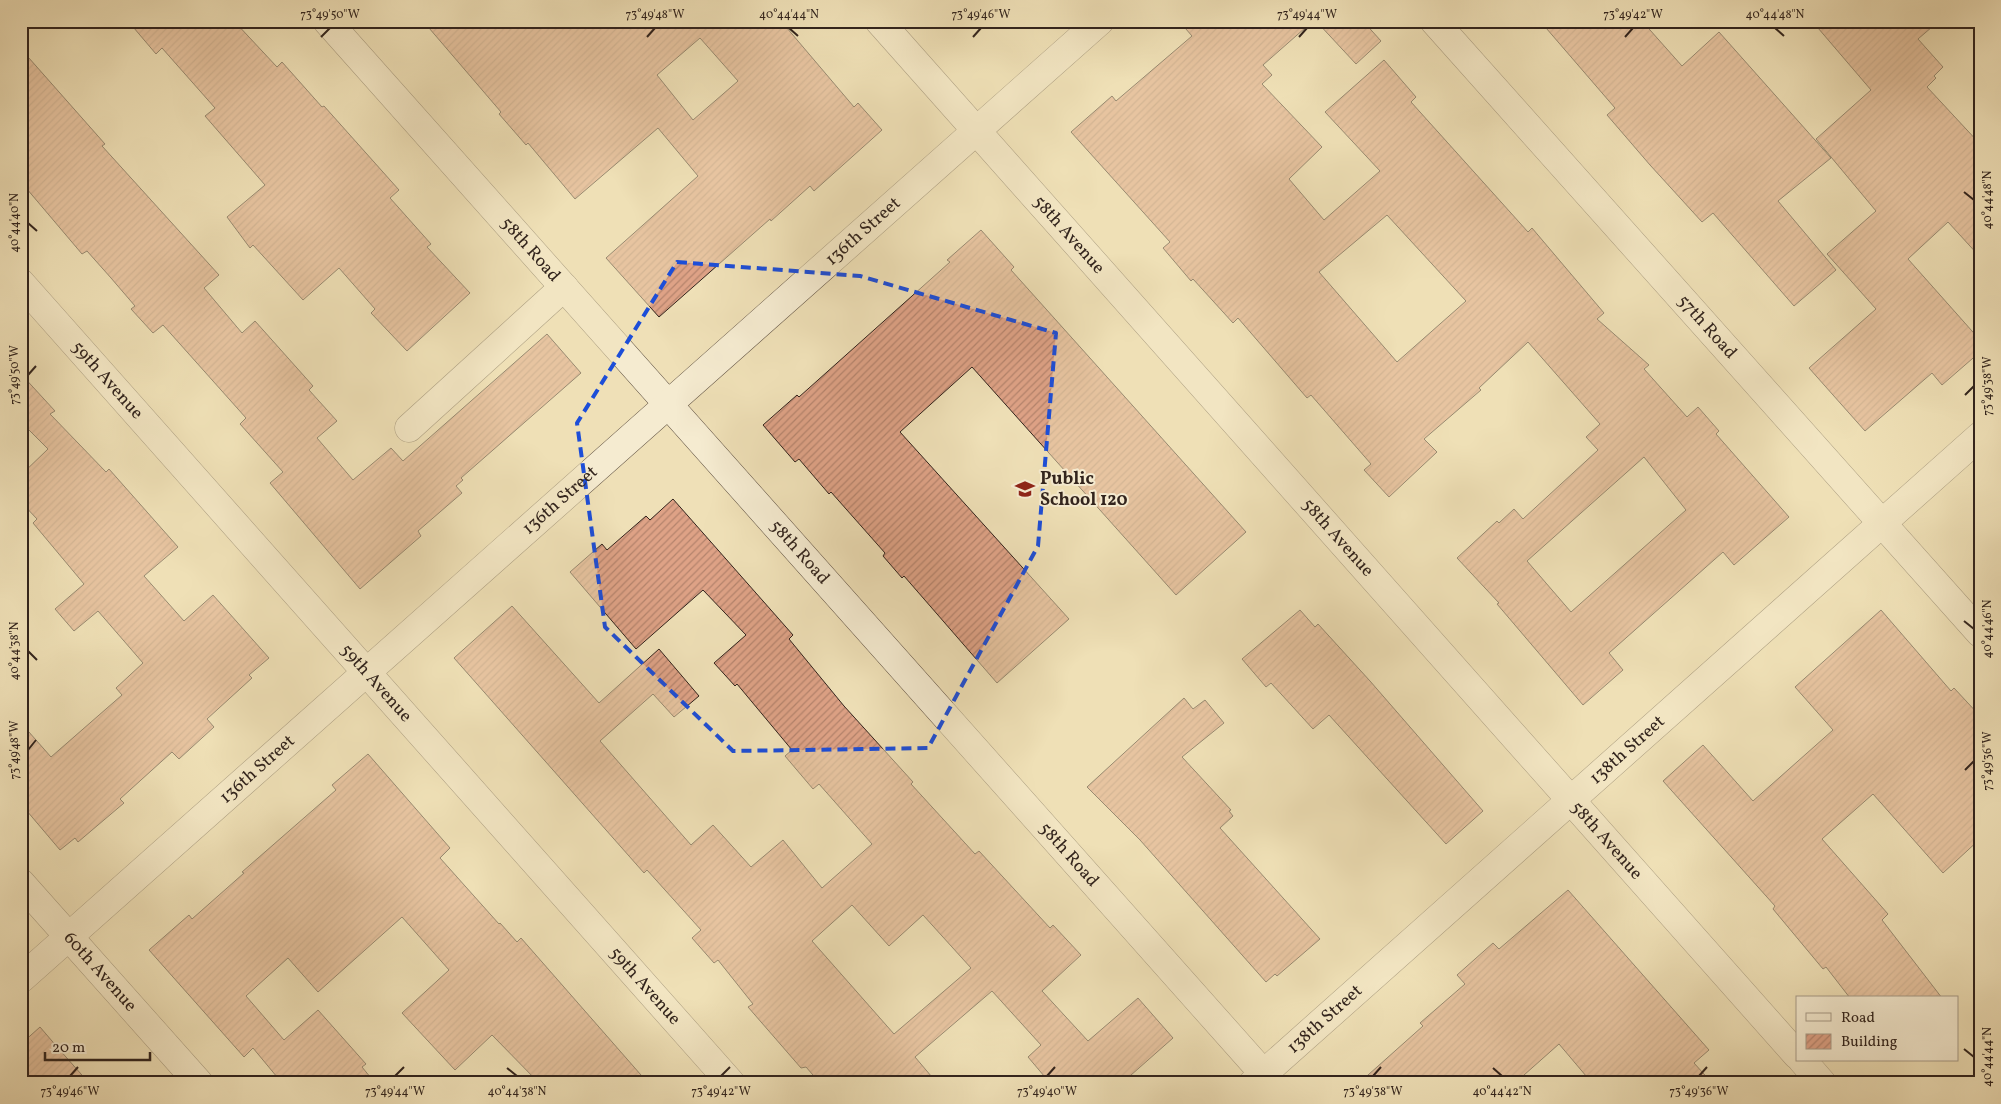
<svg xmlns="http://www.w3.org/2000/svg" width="2001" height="1104" viewBox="0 0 2001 1104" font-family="Vollkorn,serif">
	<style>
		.building { fill: url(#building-hatch); stroke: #32241d; fill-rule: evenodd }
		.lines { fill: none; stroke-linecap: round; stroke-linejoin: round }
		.minor-casing { stroke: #615344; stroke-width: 29 }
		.minor { stroke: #f5ebd0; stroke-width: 28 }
		.marked { fill: none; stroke: #1d4ed8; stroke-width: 4; stroke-dasharray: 10 6; stroke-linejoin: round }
		.ticks { fill: none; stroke: #32241d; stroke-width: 2 }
		.labels { text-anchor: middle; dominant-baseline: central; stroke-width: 4; stroke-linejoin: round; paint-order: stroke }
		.street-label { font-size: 18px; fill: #32241d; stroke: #f5ebd0 }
		.poi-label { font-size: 18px; font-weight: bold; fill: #32241d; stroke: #f5ebd0; text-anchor: start }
		.neatline { fill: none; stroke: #32241d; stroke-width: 2 }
		.ticks-label { font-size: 12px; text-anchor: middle; fill: #32241d }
	</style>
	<defs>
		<pattern id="building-hatch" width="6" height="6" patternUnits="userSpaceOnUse" patternTransform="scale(1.25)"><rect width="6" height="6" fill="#dea286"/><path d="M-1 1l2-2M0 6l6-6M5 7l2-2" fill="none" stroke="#b5846d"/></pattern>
	</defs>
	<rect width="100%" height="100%" fill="#efe0b7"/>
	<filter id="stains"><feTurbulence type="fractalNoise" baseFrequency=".004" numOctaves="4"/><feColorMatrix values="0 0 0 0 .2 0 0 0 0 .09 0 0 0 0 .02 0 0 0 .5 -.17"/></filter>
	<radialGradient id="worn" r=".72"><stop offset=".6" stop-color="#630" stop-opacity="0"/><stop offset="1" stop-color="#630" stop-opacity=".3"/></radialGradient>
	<path class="building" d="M128,21H234L277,67L282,62L322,107L324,106L399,190L390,198L431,244L427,247L470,293L407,351L371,313L375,309L339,268L303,300L253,245L250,248L227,217L265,185L205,116L215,108L162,48L156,54Z
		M423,21H781L854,107L858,103L882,130L814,191L810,186L771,221L770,219L659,317L606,258L698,176L658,128L575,199L528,143L526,145L499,114L501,112ZM700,38L738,81L693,120L657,75Z
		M1179,21H1313L1263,65L1272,75L1262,84L1322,147L1289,179L1324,220L1380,171L1325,112L1384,60L1416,97L1411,102L1528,232L1532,228L1604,313L1597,319L1649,365L1644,369L1687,417L1698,407L1719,431L1716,434L1789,517L1734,565L1723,552L1609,653L1623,670L1583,705L1497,604L1499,603L1457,558L1497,521L1499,523L1514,509L1523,519L1598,450L1586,437L1600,424L1528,342L1479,388L1481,390L1424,439L1437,452L1389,497L1364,470L1371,464L1311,395L1307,398L1238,318L1233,323L1193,279L1191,281L1163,248L1170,242L1071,132L1112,96L1116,101L1192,36ZM1387,215L1466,301L1397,362L1319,272ZM1644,457L1686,510L1571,612L1527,561Z
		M1316,21H1363L1381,41L1356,64Z
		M1540,21H1642L1682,66L1719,32L1831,158L1778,201L1836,270L1794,306L1713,213L1702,222L1650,165L1607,115L1615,108Z
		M1812,21H1939L1918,39L1943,67L1934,76L1936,78L1927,87L1980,144V257L1948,222L1908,259L1980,340V352L1942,385L1932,373L1865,431L1809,368L1876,309L1827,254L1876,211L1816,139L1871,90Z
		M21,49L105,144L102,146L219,275L204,288L242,333L255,321L313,386L309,390L337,421L317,438L353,480L391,448L403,461L547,334L581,373L461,478L463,480L456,486L462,493L418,531L421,536L360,589L270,483L283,472L240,424L246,418L163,325L153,333L131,309L135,306L111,278L87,251L82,254L21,182Z
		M981,230L1014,267L1011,270L1246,532L1176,595L972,367L900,432L1069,619L997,683L904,576L902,578L883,556L885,553L831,492L829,494L799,459L795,462L763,425L797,395L799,397L950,262L947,260Z
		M21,374L55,411L50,414L106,472L109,469L178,547L144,576L184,621L213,595L269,658L249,675L252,678L207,719L214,727L179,759L172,752L120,799L124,803L78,842L75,838L60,850L21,804V723L51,757L122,695L116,688L143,663L98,611L74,631L55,609L84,584L33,523L37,519L21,502V475L48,449L27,428L21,432Z
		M673,499L793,635L789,639L844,706L913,782L911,784L975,854L979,851L1050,928L1053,925L1081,955L1042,991L1088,1041L1138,998L1173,1038L1122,1083H1050L1028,1057L1041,1045L992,991L915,1057L937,1083H820L806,1067L801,1068L748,1007L753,1004L718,960L714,963L692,938L701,930L647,870L644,873L454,658L512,606L599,703L659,649L699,696L674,717L653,694L600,741L691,845L713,825L751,867L783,840L822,888L872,844L819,784L813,789L785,756L792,750L737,684L735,686L714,663L746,635L703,590L636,649L570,572L602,544L607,550L646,516L650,520ZM852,905L889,946L923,915L971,968L894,1034L812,941Z
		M1300,610L1315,627L1318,624L1370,681L1483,811L1446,844L1329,715L1313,729L1271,683L1266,687L1242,659Z
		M1881,610L1951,691L1954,688L1980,716V839L1943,873L1873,794L1822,839L1888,914L1882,920L1942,998H1850L1826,967L1823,969L1773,909L1775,906L1663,781L1703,745L1753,801L1833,730L1795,687Z
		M1184,698L1193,709L1205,700L1224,723L1182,757L1231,810L1229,811L1233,816L1220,828L1320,939L1277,976L1275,974L1266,982L1140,840L1087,787Z
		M368,754L450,848L440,858L499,924L500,923L517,942L521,938L648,1083H539L492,1035L455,1070L402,1013L449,970L402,917L318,992L288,958L246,996L284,1040L318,1010L366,1064L362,1067L375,1083H282L253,1048L244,1057L149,950L189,915L192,919L244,873L242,872L336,790L332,785Z
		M1568,890L1709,1050L1694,1063L1712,1083H1592L1559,1044L1515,1083H1359L1423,1026L1420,1023L1465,984L1457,975L1493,943L1499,949Z
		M40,1027L58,1048L89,1083H21V1044Z"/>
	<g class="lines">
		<defs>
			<g id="minor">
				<path id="s1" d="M327,21L1272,1083"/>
				<path id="s2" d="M879,21L1797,1055"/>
				<path id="s3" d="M1434,21L1980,633"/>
				<path id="s4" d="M21,283L731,1083"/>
				<path d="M409,428L564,287"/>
				<path id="s5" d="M21,883L199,1083"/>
				<path id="s6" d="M21,979L1100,21"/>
				<path d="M1802,1060L1822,1083"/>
				<path id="s7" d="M1253,1083L1980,436"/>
			</g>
		</defs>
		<use href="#minor" class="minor-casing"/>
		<use href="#minor" class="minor"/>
	</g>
	<path d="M0 0H2001V1104H0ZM677,262L860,276L1056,333L1038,546L928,748L733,751L605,627L577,423Z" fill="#efe0b7" fill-opacity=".55" fill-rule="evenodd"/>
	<path class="marked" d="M677,262L860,276L1056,333L1038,546L928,748L733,751L605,627L577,423Z"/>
	<path class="ticks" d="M789,28L798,36M1775,28L1784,36M321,37L330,28M647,37L655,28M973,37L981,28M1299,37L1307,28M1625,37L1633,28M1964,192L1974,200M28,223L37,231M28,375L36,366M1965,395L1974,386M1964,621L1974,629M28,651L37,660M28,750L36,740M1965,770L1974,761M1964,1049L1974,1057M507,1068L517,1076M1493,1068L1502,1076M70,1076L78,1067M395,1076L404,1067M721,1076L730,1067M1047,1076L1055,1067M1373,1076L1381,1067M1699,1076L1707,1067"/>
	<defs>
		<symbol id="school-bare" viewBox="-9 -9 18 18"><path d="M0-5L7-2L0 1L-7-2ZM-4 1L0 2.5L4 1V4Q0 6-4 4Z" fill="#8f2418" stroke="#f5ebd0" stroke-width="2.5" paint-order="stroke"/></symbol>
	</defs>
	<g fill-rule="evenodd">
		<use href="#school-bare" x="1011" y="475" width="28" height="28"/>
	</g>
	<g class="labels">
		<g class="street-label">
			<text stroke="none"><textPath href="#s6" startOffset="1126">136th Street</textPath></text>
			<text stroke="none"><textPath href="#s2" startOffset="286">58th Avenue</textPath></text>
			<text stroke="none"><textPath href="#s1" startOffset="306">58th Road</textPath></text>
			<text stroke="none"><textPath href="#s3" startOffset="410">57th Road</textPath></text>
			<text stroke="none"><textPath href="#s4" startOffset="130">59th Avenue</textPath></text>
			<text stroke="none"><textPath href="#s6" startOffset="721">136th Street</textPath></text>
			<text stroke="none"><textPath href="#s2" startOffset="691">58th Avenue</textPath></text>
			<text stroke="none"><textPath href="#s1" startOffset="711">58th Road</textPath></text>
			<text stroke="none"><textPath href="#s4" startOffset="535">59th Avenue</textPath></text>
			<text stroke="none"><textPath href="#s7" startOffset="501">138th Street</textPath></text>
			<text stroke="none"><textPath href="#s6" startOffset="316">136th Street</textPath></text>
			<text stroke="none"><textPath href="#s2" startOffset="1096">58th Avenue</textPath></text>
			<text stroke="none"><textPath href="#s1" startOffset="1116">58th Road</textPath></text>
			<text stroke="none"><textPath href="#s5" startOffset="119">60th Avenue</textPath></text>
			<text stroke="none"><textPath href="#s4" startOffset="940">59th Avenue</textPath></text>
			<text stroke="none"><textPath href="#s7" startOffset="96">138th Street</textPath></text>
		</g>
		<g class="poi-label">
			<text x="1040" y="479">Public<tspan x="1040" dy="21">School 120</tspan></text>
		</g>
	</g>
	<rect width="2001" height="1104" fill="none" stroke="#efe0b7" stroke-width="55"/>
	<rect x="1796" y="996" width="162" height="65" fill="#f5ebd0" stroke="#a79b88"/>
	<rect x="1806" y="1013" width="25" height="8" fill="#f5ebd0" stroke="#a79b88"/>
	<text x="1841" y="1022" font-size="15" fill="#32241d">Road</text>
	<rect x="1806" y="1034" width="25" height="15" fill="url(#building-hatch)" stroke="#a79b88"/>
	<text x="1841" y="1046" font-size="15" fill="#32241d">Building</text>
	<path d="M45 1052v8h105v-8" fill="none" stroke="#32241d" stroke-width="2.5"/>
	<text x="52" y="1052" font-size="15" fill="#32241d" stroke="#f5ebd0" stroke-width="4" paint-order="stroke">20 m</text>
	<rect x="28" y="28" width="1946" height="1048" class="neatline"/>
	<g class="ticks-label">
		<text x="330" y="18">73°49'50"W</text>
		<text x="655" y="18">73°49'48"W</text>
		<text x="789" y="18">40°44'44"N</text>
		<text x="981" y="18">73°49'46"W</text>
		<text x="1307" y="18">73°49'44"W</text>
		<text x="1633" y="18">73°49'42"W</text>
		<text x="1775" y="18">40°44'48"N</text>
		<text transform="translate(1987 200) rotate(-90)" y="4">40°44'48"N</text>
		<text transform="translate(14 223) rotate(-90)" y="4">40°44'40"N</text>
		<text transform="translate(14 375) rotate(-90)" y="4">73°49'50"W</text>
		<text transform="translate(1987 386) rotate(-90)" y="4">73°49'38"W</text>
		<text transform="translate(1987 629) rotate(-90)" y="4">40°44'46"N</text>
		<text transform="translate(14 651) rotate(-90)" y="4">40°44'38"N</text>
		<text transform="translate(14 750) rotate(-90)" y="4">73°49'48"W</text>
		<text transform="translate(1987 761) rotate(-90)" y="4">73°49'36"W</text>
		<text transform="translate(1987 1057) rotate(-90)" y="4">40°44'44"N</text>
		<text x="70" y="1095">73°49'46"W</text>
		<text x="395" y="1095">73°49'44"W</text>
		<text x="517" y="1095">40°44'38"N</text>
		<text x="721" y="1095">73°49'42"W</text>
		<text x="1047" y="1095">73°49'40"W</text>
		<text x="1373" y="1095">73°49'38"W</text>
		<text x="1502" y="1095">40°44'42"N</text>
		<text x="1699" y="1095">73°49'36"W</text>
	</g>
	<rect width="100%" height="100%" filter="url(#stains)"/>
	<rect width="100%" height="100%" fill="url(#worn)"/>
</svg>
